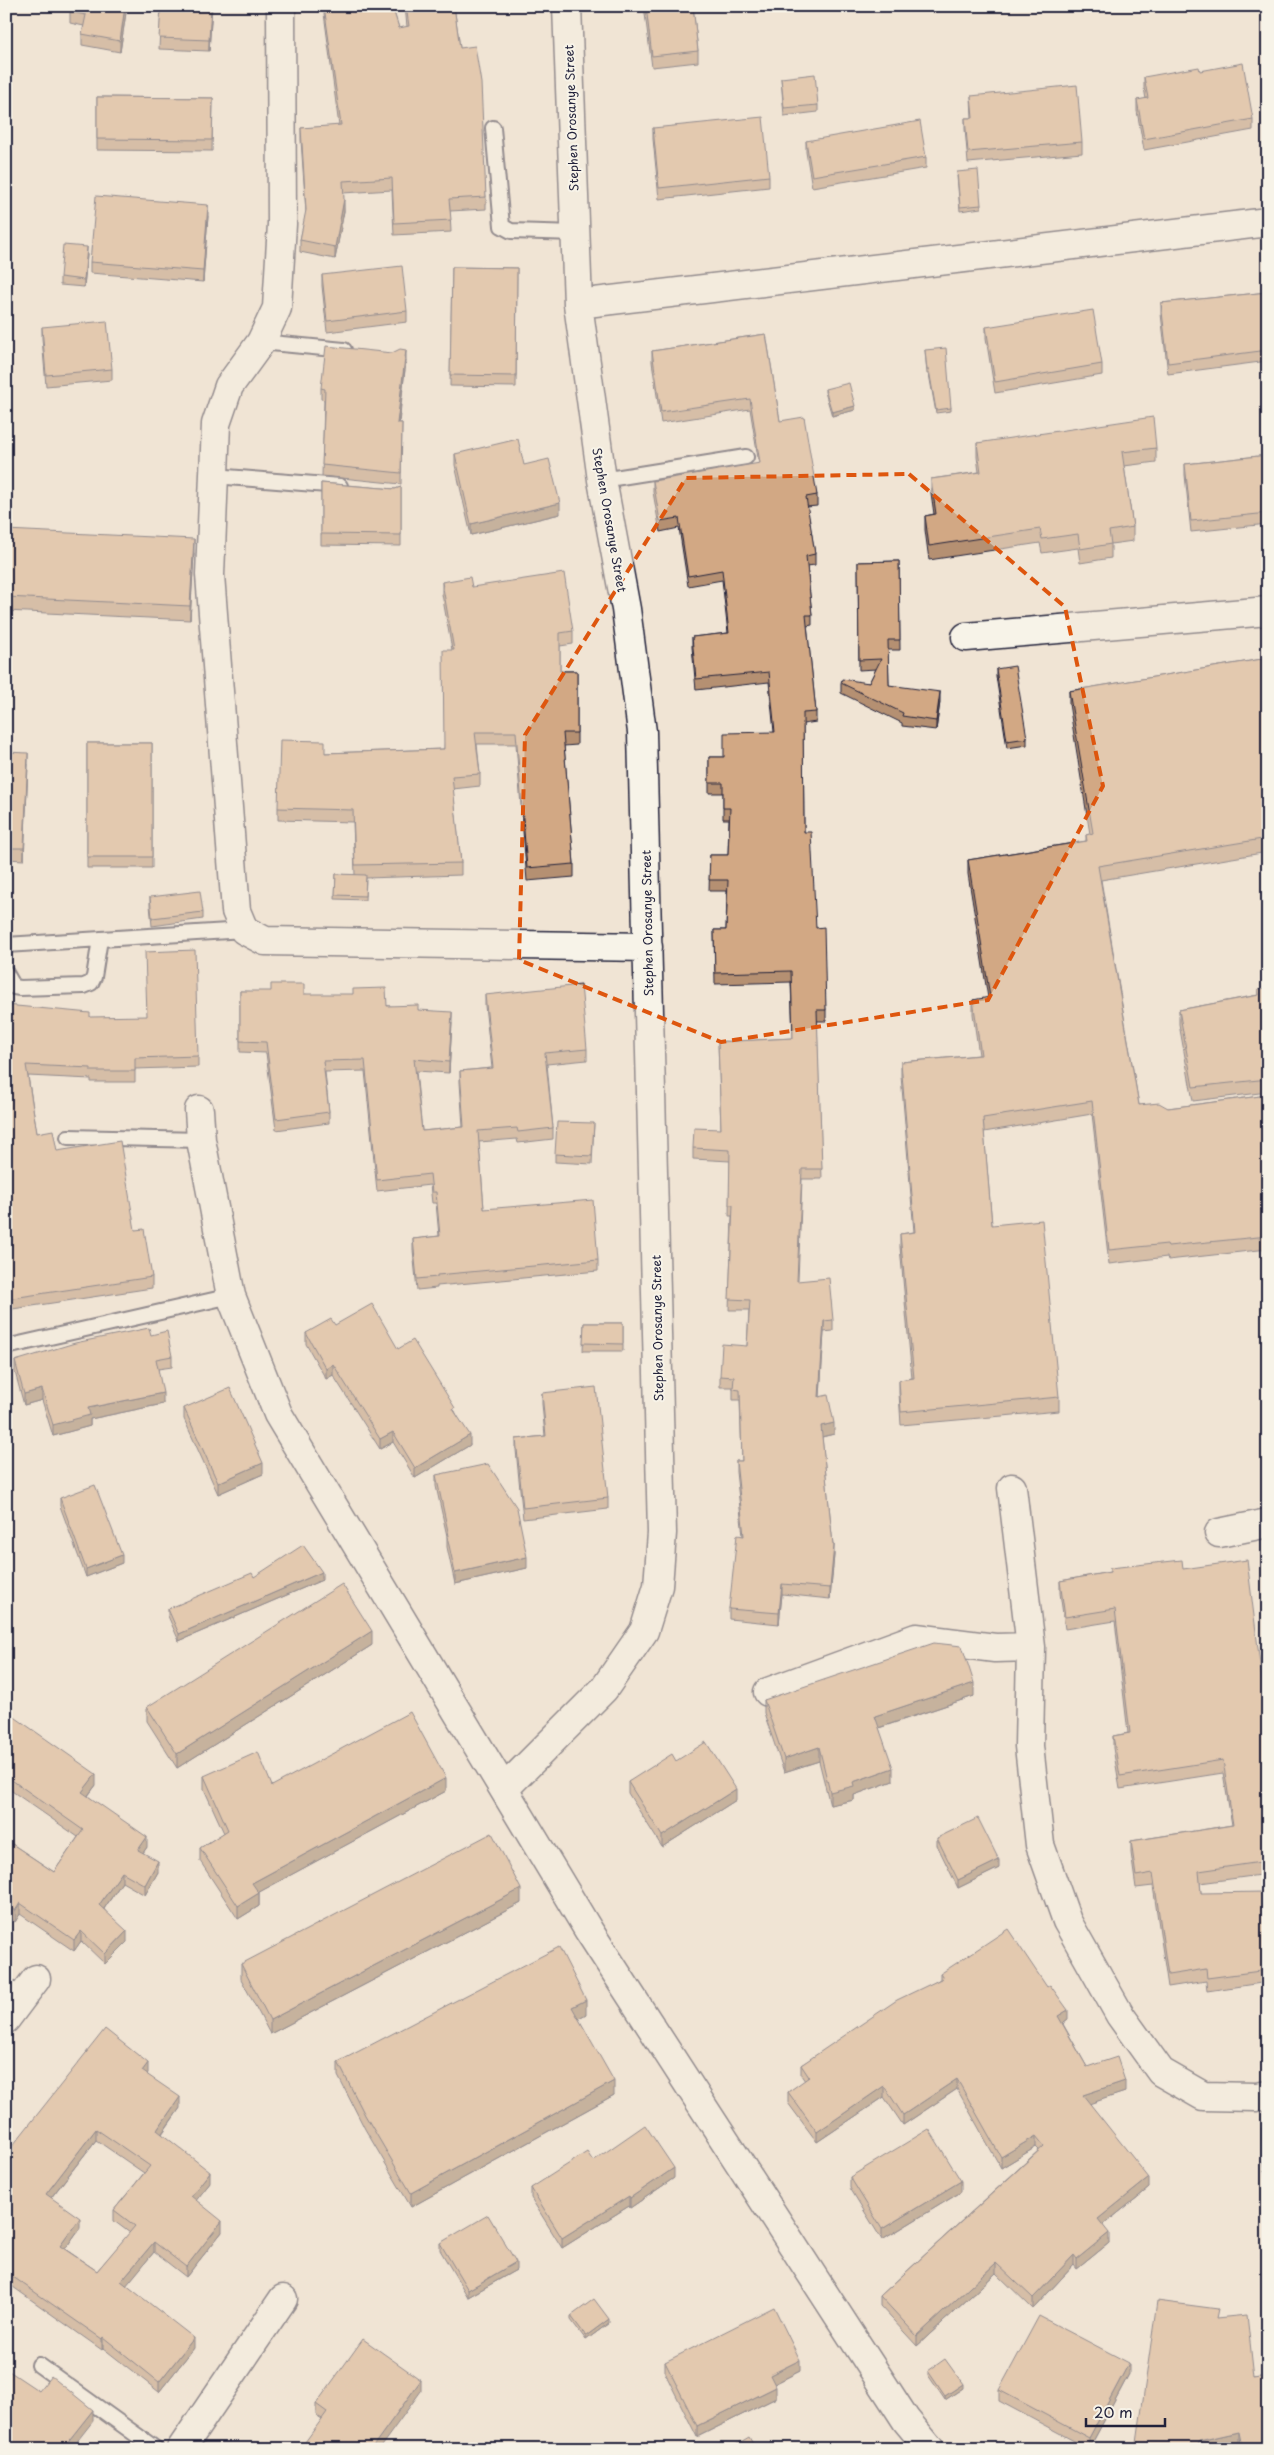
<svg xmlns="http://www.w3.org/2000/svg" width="1274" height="2455" viewBox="0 0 1274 2455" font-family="'Playpen Sans',sans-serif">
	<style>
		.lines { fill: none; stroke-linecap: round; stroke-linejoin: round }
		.lane-casing { stroke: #22223b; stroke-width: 18 }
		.street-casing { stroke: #22223b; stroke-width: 31 }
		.lane { stroke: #f7f3e8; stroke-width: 14 }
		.street { stroke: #f7f3e8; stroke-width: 28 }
		.wall { fill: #b59072; stroke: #22223b; fill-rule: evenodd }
		.shaded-wall { fill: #93765c; stroke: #22223b }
		.building { fill: #d2a884; stroke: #22223b; fill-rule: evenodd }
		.marked { fill: none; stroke: #de560e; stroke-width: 4; stroke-dasharray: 10 6; stroke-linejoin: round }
		.labels { text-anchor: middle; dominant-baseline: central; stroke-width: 4; stroke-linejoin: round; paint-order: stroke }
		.street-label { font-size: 12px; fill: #22223b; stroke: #f7f3e8 }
	</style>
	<rect width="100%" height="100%" fill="#f0e4d4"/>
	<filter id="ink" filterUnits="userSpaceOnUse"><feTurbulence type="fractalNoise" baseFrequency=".02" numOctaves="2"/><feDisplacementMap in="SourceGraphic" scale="10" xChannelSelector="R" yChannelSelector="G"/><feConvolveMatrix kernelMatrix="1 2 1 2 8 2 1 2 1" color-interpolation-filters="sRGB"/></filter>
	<g filter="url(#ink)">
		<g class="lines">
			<defs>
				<path id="lane" d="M493,128L502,226L511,231L576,233
					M261,342L344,350
					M214,476L340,486
					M602,480L746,457
					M6,945L244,930
					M6,973L14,987L20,988L84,986L91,983L94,977L100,939
					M68,1137L201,1140
					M6,1347L231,1296
					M6,1985L22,1997
					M39,2365L156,2449"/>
				<path id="street" d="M281,6L282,224L277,308L261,342L229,386L216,424L210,575L236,911L244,930L265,941L648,947
					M578,304L1268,222
					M966,637L1268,611
					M199,1110L201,1140L231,1296L278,1414L589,1931L906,2420L930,2449
					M1012,1488L1031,1647L1029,1746L1040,1845L1067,1921L1120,2015L1161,2072L1203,2096L1256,2097L1268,2095
					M1219,1533L1268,1523
					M768,1692L916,1638L995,1648L1031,1647
					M505,1788L604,1689L644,1631L658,1586L662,1533L642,732L626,609L602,480L578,304L567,6
					M6,2019L36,1979
					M181,2449L283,2299"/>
			</defs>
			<use href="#lane" class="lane-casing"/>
			<use href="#street" class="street-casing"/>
			<use href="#lane" class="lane"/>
			<use href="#street" class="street"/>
		</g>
		<path class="wall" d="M71,6H127L120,52L82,45V34L84,26L70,23V12Z
			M161,6H212L209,51L159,49Z
			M323,6H392L399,28L407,27L405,6H454L460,48L486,197V209L450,211L451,232L394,235L392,190L343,193L344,211L335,259L300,252V240L306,213L301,140V128L339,126Z
			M644,6H693L698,51V62L652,67Z
			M1144,77L1253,119V130L1144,150L1137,111V100L1146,99L1144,88Z
			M781,78L818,105V112L784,116Z
			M971,96L1082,142V153L968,163L965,129V118H972Z
			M97,97L213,98L212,151L97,150Z
			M653,128L769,176V187L659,199L653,139Z
			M806,141L926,157V168L812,187L806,152Z
			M957,176L981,205V208L960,211Z
			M208,216L203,282L90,273V262Z
			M87,255L84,287L60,285V277Z
			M452,267L517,268L516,387L450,386Z
			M322,275L407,311V322L327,332L322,286Z
			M1268,292V361L1168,374L1161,314V303Z
			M42,327L112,369V380L46,386L42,338Z
			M986,327L1102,364V375L995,393L986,338Z
			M766,334L780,421L817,495V506L807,507L815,554V565L807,566L812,615V625L807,626L816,712V722L803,724L804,832L826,1010V1021H817L822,1179H802L798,1281L833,1320V1331L824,1332L820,1397L834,1434L822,1437L833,1545L834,1555L830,1599L782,1594L779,1624L729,1619V1609L743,1536L736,1472V1461H742L740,1400H733V1387H720V1376L747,1346L749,1310H729L732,1216H729L730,1161L693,1159V1148L721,1129L718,1042L793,1038L791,982L715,984L714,930H726L727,891H709L710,855H728L729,819H723V793H709V757H724L774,732L769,682L696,690L692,647V637L728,633L722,580L688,586L679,528L660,532L653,492V481L759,464L750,409L661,423L652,362V351Z
			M925,350L951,408V411L936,413L929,374H927Z
			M406,361L399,423H402L401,484L322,476L324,400L321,399V388Z
			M825,389L855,410L832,416L825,392Z
			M977,443L1156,448V462L1124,466L1133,527V541L1111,544V558L1080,563L1078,548L1042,553L1040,543L929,560L925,530V516L934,514L931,493V479L979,472L977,457Z
			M455,454L524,465L560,514L471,535L455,465Z
			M1268,455V524L1191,532L1185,475V464Z
			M321,483L395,489L401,487V546L321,545Z
			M6,530L194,554L190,620L6,611Z
			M899,561L900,650H888L889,685L940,702L936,730L902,726V723L841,693V683H869L876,669L859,670L858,562Z
			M442,582L472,587L573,631V644L560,646V671H577V745L564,746L574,864V877L527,881L516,744H477L480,774V786L453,789L461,863V875L366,878L365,900L335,899L336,874L355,875L353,822L278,820V808L325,753L444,749L452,650L442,594Z
			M1268,658V852L1101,880L1139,1105L1168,1108L1268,1095V1249L1168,1260L1167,1257L1109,1264L1092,1114L984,1132L992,1225L1059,1397V1411L901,1425L899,1393V1380L912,1378L900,1247V1234L914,1232L901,1076V1062L979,1055L973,1014V1000L988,998L968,874V860L1086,841V835L1090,834L1069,704V691Z
			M996,669L1027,738V745L1007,748L996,676Z
			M87,743H152V868H87Z
			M6,752L28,764L24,860L6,859Z
			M150,897L203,912V919L152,926L150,905Z
			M1268,988V1092L1193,1101L1179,1024V1010L1258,995V989Z
			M240,991L304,994L418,1010L452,1023L449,1073L416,1071L422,1131L463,1127L460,1082V1071L492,1068L485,1006V995L587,1049V1060L547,1064L553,1128V1139L518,1143L517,1139L479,1142L484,1209L598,1260V1271L437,1286V1288L417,1290L413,1250V1239L439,1236L436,1203H432L430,1185L377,1191L365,1071L325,1072L329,1112V1123L276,1130L266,1053L240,1052Z
			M6,1005L90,1017L198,1056V1067L135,1069V1082H91V1079L28,1076L37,1133L57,1151L135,1230L152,1277V1288L6,1310Z
			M594,1123L592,1164L555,1162V1154Z
			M584,1323H623V1351H583Z
			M335,1325L398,1349L455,1411L470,1445L415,1478L393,1442L380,1449L333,1375L326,1379L306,1344V1333Z
			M151,1335L172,1356V1367L158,1369L163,1404L90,1419V1426L53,1436L42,1400L24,1405L15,1372V1361Z
			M542,1393L608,1498V1509L523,1519L516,1450V1439L545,1436L542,1404Z
			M184,1408L263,1474L218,1494L184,1419Z
			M436,1475L527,1568L455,1584L447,1547V1536L436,1486Z
			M60,1498L122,1563L86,1577L60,1506Z
			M1110,1568L1183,1569L1266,1712H1268V1874L1200,1883L1201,1893L1268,1913V1982L1207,1991L1206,1981L1168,1987L1153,1886L1136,1888L1131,1853V1841L1232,1825L1223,1773L1120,1789L1113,1748V1736L1128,1733L1115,1621L1065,1629L1060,1593V1581L1110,1572Z
			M254,1577L322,1580L179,1641L168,1616V1609Z
			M372,1645L177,1768L147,1721V1707Z
			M974,1696L879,1728L893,1781L854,1795V1800L830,1805L819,1761L784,1772L764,1713V1700Z
			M6,1711L96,1785L88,1796L147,1847L143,1853L158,1872L145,1895L122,1882L104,1909L127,1942L105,1964L81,1941L74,1951L20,1914L15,1922L6,1916V1840L54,1872L78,1837L6,1787Z
			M676,1761L736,1800L662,1847L628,1793V1782Z
			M204,1776L272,1786L446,1791L259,1892V1906L238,1919L200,1861V1848L224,1833L204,1789Z
			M937,1838L999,1868L958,1888L937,1845Z
			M521,1903L270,2034L241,1979V1964Z
			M940,1974L1068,2020L1063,2024L1087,2067L1125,2092L1089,2103L1149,2188L1103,2225L1109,2243L1077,2269L1074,2265L1033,2309L996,2273L917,2346L880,2306V2296L1039,2150L1036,2147L1001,2168L957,2089L903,2125L884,2097L817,2142L788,2103V2092L805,2081L801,2075V2065L940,1979Z
			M586,2014L578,2018L614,2095L411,2207L365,2129L338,2076V2062Z
			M148,2073L147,2074L180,2108L162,2134L210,2183L196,2200L222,2232L186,2277L154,2252L126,2285L194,2348L159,2392L103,2348L102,2350L6,2282V2154ZM96,2140L144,2173L114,2210V2221L130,2233L97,2271L65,2249L80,2228L51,2198Z
			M1262,2128H1268V2209L1262,2139Z
			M593,2161L674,2178L630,2208L629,2206L562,2248L531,2198V2188Z
			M850,2177L961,2192L882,2240L850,2188Z
			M440,2243L516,2270L468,2297L440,2250Z
			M571,2316L609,2323L586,2340L571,2320Z
			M1218,2318L1254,2378L1268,2376V2449H1240L1239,2445L1222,2449H1136Z
			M665,2362L800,2371L774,2384L776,2398L697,2437L665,2373Z
			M928,2371L963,2388L945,2400L928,2375Z
			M1129,2374L1089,2449L999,2401V2390Z
			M421,2391L322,2419L316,2415V2404Z"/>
		<path class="shaded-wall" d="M125,6H127L120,52V41Z
			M211,6H212L209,51V40Z
			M344,199V211L335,259V247Z
			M208,205V216L203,282V271Z
			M87,247V255L84,287V280Z
			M406,350V361L397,434V423Z
			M855,406V410L832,416V412Z
			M560,503V514L471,535V524Z
			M194,539V554L190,620V606Z
			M940,692V702L936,730V721Z
			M28,753V764L24,860V848Z
			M452,1012V1023L449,1073V1062Z
			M824,1321V1332L819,1408V1397Z
			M333,1364V1375L326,1379V1369Z
			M42,1389V1400L24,1405V1394Z
			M163,1393V1404L90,1419V1426L53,1436V1425L88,1408Z
			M834,1423V1434L821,1437V1426Z
			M393,1432V1442L380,1449V1439Z
			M470,1435V1445L415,1478V1468Z
			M263,1463V1474L218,1494V1483Z
			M834,1545V1555L830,1599V1588Z
			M122,1555V1563L86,1577V1569Z
			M527,1557V1568L455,1584V1573Z
			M322,1572V1580L179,1641V1634Z
			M782,1584V1594L779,1624V1613Z
			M372,1631V1645L177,1768V1754Z
			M974,1683V1696L875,1729V1716Z
			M819,1747V1761L784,1772V1759Z
			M893,1768V1781L854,1795V1800L830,1805V1792L853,1782Z
			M96,1774V1785L82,1803V1792Z
			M446,1778V1791L252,1896V1883Z
			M736,1789V1800L662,1847V1836Z
			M147,1837V1847L138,1860V1850Z
			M999,1860V1868L958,1888V1880Z
			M158,1861V1872L145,1895V1885Z
			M122,1872V1882L99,1916V1905Z
			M521,1889V1903L270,2034V2020Z
			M259,1893V1906L238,1919V1906Z
			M20,1903V1914L15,1922V1911Z
			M81,1931V1941L74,1951V1940Z
			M127,1931V1942L105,1964V1954Z
			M586,2000V2014L572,2022V2007Z
			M1068,2010V2020L1058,2027V2016Z
			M148,2063V2073L142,2081V2071Z
			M957,2079V2089L903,2125V2115Z
			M614,2081V2095L411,2207V2193Z
			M1125,2081V2092L1083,2106V2095Z
			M884,2086V2097L817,2142V2132Z
			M180,2097V2108L157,2140V2130Z
			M96,2129V2140L46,2204V2194Z
			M1036,2136V2147L1001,2168V2157Z
			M674,2168V2178L630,2208V2198Z
			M210,2172V2183L191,2207V2196Z
			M1149,2178V2188L1098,2229V2219Z
			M961,2181V2192L882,2240V2229Z
			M629,2196V2206L562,2248V2238Z
			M80,2218V2228L60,2256V2246Z
			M222,2221V2232L186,2277V2267Z
			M1109,2233V2243L1077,2269V2259Z
			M154,2242V2252L121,2292V2281Z
			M1074,2255V2265L1033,2309V2298Z
			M516,2262V2270L468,2297V2290Z
			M996,2263V2273L917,2346V2336Z
			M609,2319V2323L586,2340V2336Z
			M103,2337V2348L102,2350V2339Z
			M194,2338V2348L159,2392V2382Z
			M800,2360V2371L770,2386V2375Z
			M1129,2363V2374L1089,2449V2438Z
			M421,2380V2391L379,2449H371Z
			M963,2384V2388L945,2400V2396Z
			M776,2387V2398L697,2437V2426Z
			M93,2410V2421L71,2449H62Z
			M1239,2432V2445L1222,2449H1197L1199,2441Z"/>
		<path class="building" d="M71,6H125L120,41L82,34L86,15L70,12Z
			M161,6H211L209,40L159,38Z
			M324,6H392L399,28L409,26L406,6H454L460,48L475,46L481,83L486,197L449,199L451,220L394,223L392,178L343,181L344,199L335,247L300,240L306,210L301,128L341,125Z
			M646,6H693L698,51L652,56Z
			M1243,63L1253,119L1144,139L1137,100L1148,98L1144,77L1199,67L1200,71Z
			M815,74L818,105L784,108L781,78Z
			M1077,85L1082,142L968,152L965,118H973L971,96Z
			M97,97L213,98L212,140L97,139Z
			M763,117L769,176L659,188L653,128Z
			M920,121L926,157L812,176L806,141Z
			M978,170L981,205L960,207L957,172Z
			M96,196L208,205L203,271L90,262Z
			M63,245L87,247L84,280L60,277Z
			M402,266L407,311L327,321L322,275Z
			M452,267L517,268L516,376L450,375Z
			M1268,292V350L1168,363L1161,303Z
			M1093,310L1102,364L995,382L986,327Z
			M107,321L112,369L46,375L42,327Z
			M766,334L780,421L804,417L817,495L806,497L815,554L806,556L812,615H806L816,712L803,713L804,832H811L816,928L824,927L826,1010H817L822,1169H802L797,1281L829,1278L833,1320L824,1321L819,1397L828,1395L834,1423L821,1426L833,1545H834L830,1588L782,1584L779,1613L729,1609L737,1535L744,1536L736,1461H742L740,1390L733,1389L734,1377L720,1376L722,1344L747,1346L750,1300L729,1299L733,1205H729L730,1150L693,1148L694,1128L721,1129L718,1042L793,1038L791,971L715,973L714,930H726L728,880H709L710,855H728L730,808H723V783H709V757H724V733L775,732L769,672L696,679L692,637L729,633L722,570L688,576L679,518L660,521L653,481L760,463L750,399L661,412L652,351Z
			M326,346L392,353L400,349L406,350L397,423H402L401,473L322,465L325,389L321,388Z
			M946,348L951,408L936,410L929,370H927L925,350Z
			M849,383L855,406L832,412L825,389Z
			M1153,417L1156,448L1122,452L1133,527L1109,531L1111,544L1080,549L1078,534L1042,539L1040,529L929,546L925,516L936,514L931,479L981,472L977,443Z
			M518,439L524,465L549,459L560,503L471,524L455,454Z
			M1268,455V513L1191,521L1185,464Z
			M321,483L395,489L401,487V535L321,534Z
			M6,530L194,539L190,606L6,597Z
			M899,561L900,640H888L889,685L940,692L936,721L902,716L903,713L841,683L842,679L869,683L881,659L859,660L858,562Z
			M564,573L573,631L560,633V671H577V733H563L574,864L527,868L516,732H475L480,774L452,776L461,863L355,865L353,810L278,808L280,740L325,741V753L444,749L443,650H454L442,582L470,577L472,587Z
			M1268,658V838L1098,866L1139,1105L1159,1103L1168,1108L1268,1095V1236L1168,1246L1167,1244L1109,1250L1092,1101L983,1118L992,1225L1042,1220L1059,1397L901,1412L899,1380L914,1378L900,1234L915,1232L901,1062L981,1055L973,1000L990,997L968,860L1087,841L1086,835L1093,833L1069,691Z
			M1015,666L1027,738L1007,741L996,669Z
			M87,743H152V857H87Z
			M6,752L28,753L24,848H6Z
			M336,874L366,875L365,896L335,895Z
			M200,891L203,912L152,918L150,897Z
			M195,950L198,1056L135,1058V1071H91V1068L26,1065L37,1133L53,1130L57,1151L120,1141L135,1230L144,1229L152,1277L6,1299V1005L90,1013V1017L147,1016L145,952Z
			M271,984H304V994H353V989L386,988L387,1006L418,1005V1010L452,1012L449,1062L414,1059L422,1131L464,1127L460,1071L493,1068L485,995L581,985L587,1049L545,1053L553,1128L518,1132L517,1128L478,1131L484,1209L593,1200L598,1260L437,1275V1277L417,1279L413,1239L440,1236L436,1192H432L430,1174L377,1180L365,1060L323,1061L329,1112L276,1119L266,1042L240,1041V991H271Z
			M1268,988V1079L1193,1087L1179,1010L1259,995L1258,989Z
			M557,1122L594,1123L592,1156L555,1154Z
			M372,1304L398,1349L413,1340L455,1408L453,1409L470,1435L415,1468L393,1432L380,1439L333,1364L326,1369L306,1333L331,1319L335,1325Z
			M584,1323H623V1344L583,1343Z
			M149,1328L151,1335L167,1331L172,1356L156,1359L163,1393L88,1408L90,1415L53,1425L42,1389L24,1394L15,1361L75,1343Z
			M596,1387L608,1498L523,1508L516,1439L546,1436L542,1393Z
			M230,1388L263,1463L218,1483L184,1408Z
			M488,1464L517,1508L527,1557L455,1573L447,1536H449L436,1475Z
			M95,1485L122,1555L86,1569L60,1498Z
			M303,1545L322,1572L179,1634L168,1609L252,1573L254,1577Z
			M1182,1560L1183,1569L1247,1560L1266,1712H1268V1861L1199,1871L1201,1893L1265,1892L1268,1913V1970L1207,1978L1206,1969L1168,1975L1153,1873L1136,1876L1131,1841L1233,1825L1223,1760L1120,1776L1113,1736L1130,1733L1115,1609L1065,1617L1060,1581L1110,1572V1568Z
			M342,1584L372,1631L177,1754L147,1707Z
			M934,1643L962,1646L974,1683L875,1716L893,1768L853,1782L854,1786L830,1792L819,1747L784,1759L764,1700Z
			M6,1711L96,1774L82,1792L147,1837L138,1850L158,1861L145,1885L122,1872L99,1905L127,1931L105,1954L81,1931L74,1940L20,1903L15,1911L6,1905V1840L54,1872L83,1830L6,1776Z
			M410,1712L446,1778L252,1883L259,1893L238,1906L200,1848L228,1830L204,1776L258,1752L272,1786Z
			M706,1742L736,1789L662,1836L628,1782L672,1754L676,1761Z
			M978,1818L999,1860L958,1880L937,1838Z
			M492,1833L521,1889L270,2020L241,1964Z
			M1008,1929L1047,1987L1050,1985L1068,2010L1058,2016L1087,2067L1117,2057L1125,2081L1083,2095L1149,2178L1098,2219L1109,2233L1077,2259L1074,2255L1033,2298L996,2263L917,2336L880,2296L1044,2146L1036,2136L1001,2157L957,2079L903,2115L884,2086L817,2132L788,2092L809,2077L801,2065L897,2000L943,1978L940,1974Z
			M559,1947L586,2000L572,2007L614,2081L411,2193L365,2115L338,2062Z
			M105,2029L148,2063L142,2071L180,2097L157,2130L210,2172L191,2196L222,2221L186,2267L154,2242L121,2281L194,2338L159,2382L103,2337L102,2339L6,2272V2154ZM96,2129L150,2166L114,2210L135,2226L97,2271L60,2246L80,2218L46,2194Z
			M645,2125L674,2168L630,2198L629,2196L562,2238L531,2188L587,2152L593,2161Z
			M1262,2128H1268V2198Z
			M929,2129L961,2181L882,2229L850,2177Z
			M488,2215L516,2262L468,2290L440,2243Z
			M594,2299L609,2319L586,2336L571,2316Z
			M1157,2301L1218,2309L1216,2318L1247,2315L1254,2378L1268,2376V2443L1242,2447L1239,2432L1199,2441L1197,2449H1136Z
			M774,2307L800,2360L770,2375L776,2387L697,2426L665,2362Z
			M1039,2316L1129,2363L1089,2438L999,2390Z
			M363,2339L421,2380L371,2449H300L327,2412L316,2404Z
			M945,2359L963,2384L945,2396L928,2371Z
			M6,2369L39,2391L51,2376L93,2410L62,2449H6Z
			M749,2437L756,2449H729Z"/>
	</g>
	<path d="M0 0H1274V2455H0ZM909,474L1065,607L1103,786L988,1000L721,1042L519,960L525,735L686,478Z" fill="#f0e4d4" fill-opacity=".55" fill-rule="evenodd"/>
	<path class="marked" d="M909,474L1065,607L1103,786L988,1000L721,1042L519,960L525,735L686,478Z"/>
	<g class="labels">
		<g class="street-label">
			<text transform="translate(571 118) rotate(-92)">Stephen Orosanye Street</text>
			<text transform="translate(610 520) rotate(80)">Stephen Orosanye Street</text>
			<text transform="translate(647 923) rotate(-91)">Stephen Orosanye Street</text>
			<text transform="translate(657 1328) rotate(-91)">Stephen Orosanye Street</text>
		</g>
	</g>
	<rect width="1274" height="2455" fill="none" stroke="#f7f3e8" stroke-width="25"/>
	<rect x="12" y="12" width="1249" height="2430" fill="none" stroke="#22223b" stroke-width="2" filter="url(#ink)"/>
	<path d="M1086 2418v8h79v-8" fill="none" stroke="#22223b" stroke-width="2.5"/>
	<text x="1094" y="2418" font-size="15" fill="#22223b" stroke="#f7f3e8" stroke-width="4" paint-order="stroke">20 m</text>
</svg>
